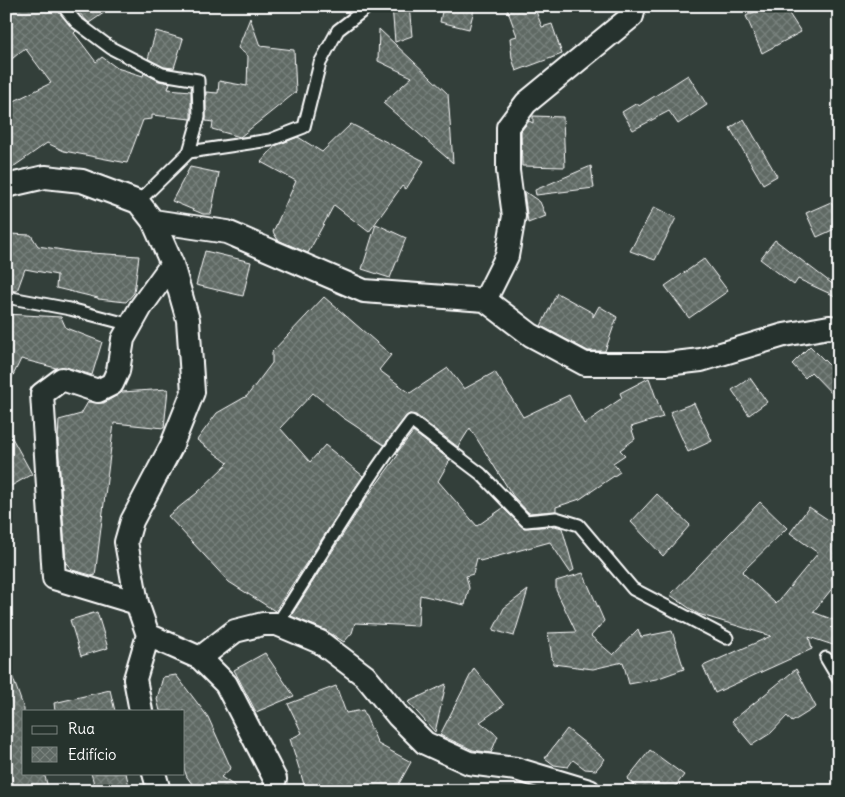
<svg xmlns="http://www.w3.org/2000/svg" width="845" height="797" viewBox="0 0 845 797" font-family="Delius,sans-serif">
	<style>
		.building { fill: url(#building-cross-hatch); stroke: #fff }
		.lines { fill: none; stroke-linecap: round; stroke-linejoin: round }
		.service-casing { stroke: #fff; stroke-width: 15 }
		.minor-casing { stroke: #fff; stroke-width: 26 }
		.service { stroke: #26332d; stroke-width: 11 }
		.minor { stroke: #26332d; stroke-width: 22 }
	</style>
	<defs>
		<pattern id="building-cross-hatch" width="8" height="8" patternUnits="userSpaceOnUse" patternTransform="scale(1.25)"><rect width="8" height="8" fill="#5f6964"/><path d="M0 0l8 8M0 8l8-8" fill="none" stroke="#77807b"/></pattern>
	</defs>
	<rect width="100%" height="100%" fill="#333f3a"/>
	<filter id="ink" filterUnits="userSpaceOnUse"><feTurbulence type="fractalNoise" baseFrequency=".02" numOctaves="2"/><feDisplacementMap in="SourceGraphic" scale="10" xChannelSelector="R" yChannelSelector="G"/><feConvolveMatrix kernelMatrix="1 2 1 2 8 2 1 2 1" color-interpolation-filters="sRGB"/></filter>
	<g filter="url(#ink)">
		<path class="building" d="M6,6H56L76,31L74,33L96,62L102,57L117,68L143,76L144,73L159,81L170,83L168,89L191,91V119L152,115V119L143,120L127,163L64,151L47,143L6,172V105L51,83L25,48L6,64Z
			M73,6H114L89,23Z
			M392,6H409L412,36L395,42Z
			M443,6H475L469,29L440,22Z
			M506,6H534L542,27L552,24L562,54L516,71L512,58L510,38L517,36Z
			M766,6H784L801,32L762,53L746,16Z
			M250,18L260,46L294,50L296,92L240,137L212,129L213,122L206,121V92L218,93L219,81L247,86L248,56L238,48Z
			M379,29L448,94L453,163L383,103L412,77L378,61Z
			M156,31L183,39L174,68L164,67L148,59Z
			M688,75L707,105L678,124L669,111L633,130L622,112L637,103L639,106Z
			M533,116L563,117L565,167L522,166L521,131L529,121L533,123Z
			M744,119L777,176L763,184L730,128Z
			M351,124L424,161L406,189L402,186L369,232L334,205L308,253L278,240L273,232L296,181L261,162L275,146L298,137L322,152Z
			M591,166L594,188L536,195L535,190Z
			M190,167L219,173L211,214H203L172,201Z
			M524,191L540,202L546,216L528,223Z
			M831,202L839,219V227L817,237L806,213Z
			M654,207L676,218L655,260L630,251Z
			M376,224L406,238L390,278L362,269Z
			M10,234L31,235L38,246L75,252L139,256L134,293L126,302L98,299V298L56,288L57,275L25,269L17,291L6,290V245Z
			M775,240L839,289L835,296L798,279L794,285L760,259Z
			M205,251L251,262L243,296L196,285Z
			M704,259L728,291L689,318L665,286Z
			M557,293L593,313V317L599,306L617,317L605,351H588L541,326Z
			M324,297L391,355L379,370L410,393L448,368L464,389L495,372L523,417L569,395L584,424L622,398L620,393L649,378L663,417L631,427L635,439L620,450L625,455L613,463L620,472L580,499L556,507V511L529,513L513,496L470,428L458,447L416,415L409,414L384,445L342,417L313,393L280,428L310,462L325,445L363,476L275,611L229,582L168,516L197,493L228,463L197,440L217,413L247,396L272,363V352Z
			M6,314L61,317L66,328L102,342L92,375L66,367L56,368L21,359L6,390Z
			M810,346L839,375V401L811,372L805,378L792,364Z
			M750,378L767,402L749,415L732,390Z
			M168,389L164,428L114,423L95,576L72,570L66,563L58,441L59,420L81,414L88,402L104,403L122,392Z
			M694,403L712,441L688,452L670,412Z
			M6,427L32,474L6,489Z
			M413,432L450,460L438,481L477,526L503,508L524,528L555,526L562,528L574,570L570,572L550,542L480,561L477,558L473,574L466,576L469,588L465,605L420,595L418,626L355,623L352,633L344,642L325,630L291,616L365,500L398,455L396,454Z
			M657,494L690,525L663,556L631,522Z
			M760,502L787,528L742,572L776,604L818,553L790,533L809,507L839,527V580L813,612L839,622V647L809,637L812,649L715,693L703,666L771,636L698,614L670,595Z
			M583,573L604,621L591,636L613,655L638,629L641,637L672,631L684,669L656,679L629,684L623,662L593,669L553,664L548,633L576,632L556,590V581Z
			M528,590L514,636L493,630L504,608Z
			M97,612L108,648L81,656L70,620Z
			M265,653L294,696L256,712L234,670Z
			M9,667L24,709V773H44L49,791H15L6,755V668Z
			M474,668L504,705L480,722L498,736L491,753L473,750L440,735Z
			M796,669L816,707L792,722L787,716L771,733L752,745L732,721Z
			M176,675L208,717L231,768L221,777L242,791H197L187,777L184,769V711H160L157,699L163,677Z
			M446,684L435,732L408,702Z
			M336,686L346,713L363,710L378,744L411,762L395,791H306L290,739L302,733L288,704Z
			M110,690L115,711H55L54,703Z
			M567,729L605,759L596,770L585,769L573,760L568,767L554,765L545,758Z
			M650,750L684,775L672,791H642L627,779Z
			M91,773H126L130,791H96Z"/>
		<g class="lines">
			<defs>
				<path id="service" d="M63,6L76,22L111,48L162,74L198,80L199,117L189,152
					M138,202L189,152L270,140L304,127L320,63L338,30L364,10L366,6
					M6,297L70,309L131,325
					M277,624C321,556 362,485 411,421L481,474L526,521L556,518L579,525L633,589L727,638
					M826,658L839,680"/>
				<path id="minor" d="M6,186L45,177L82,181L138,202L153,221L172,264L188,320L193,392L171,447L132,521L126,542L137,603L148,635L135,679L141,711
					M153,221L227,232L364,291L485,300L531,335L585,364H666L701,360L784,335L829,327L839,328
					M485,300L507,256L514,216L508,171V127L526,103L632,16L634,6
					M137,603L54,578L42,394L62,379L98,391L112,384L118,371L123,339L141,307L172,264
					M148,635L200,658L226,684L275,779
					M200,658L235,631L263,624H277L320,642L365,676L398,716L425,743L469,763L516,769L589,791
					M154,773L159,791"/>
			</defs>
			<use href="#service" class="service-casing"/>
			<use href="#minor" class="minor-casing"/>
			<use href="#service" class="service"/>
			<use href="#minor" class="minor"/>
		</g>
	</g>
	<rect width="845" height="797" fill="none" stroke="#26332d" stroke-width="25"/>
	<rect x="12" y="12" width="820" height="772" fill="none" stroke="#fff" stroke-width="2" filter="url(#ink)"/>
	<rect x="22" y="710" width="162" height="65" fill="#26332d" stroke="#7d8581"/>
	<rect x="32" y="726" width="25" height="8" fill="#26332d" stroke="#7d8581"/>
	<text x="68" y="734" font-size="15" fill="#ffffff">Rua</text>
	<rect x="32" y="747" width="25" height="15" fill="url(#building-cross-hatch)" stroke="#7d8581"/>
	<text x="68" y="760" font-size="15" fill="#ffffff">Edifício</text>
</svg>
